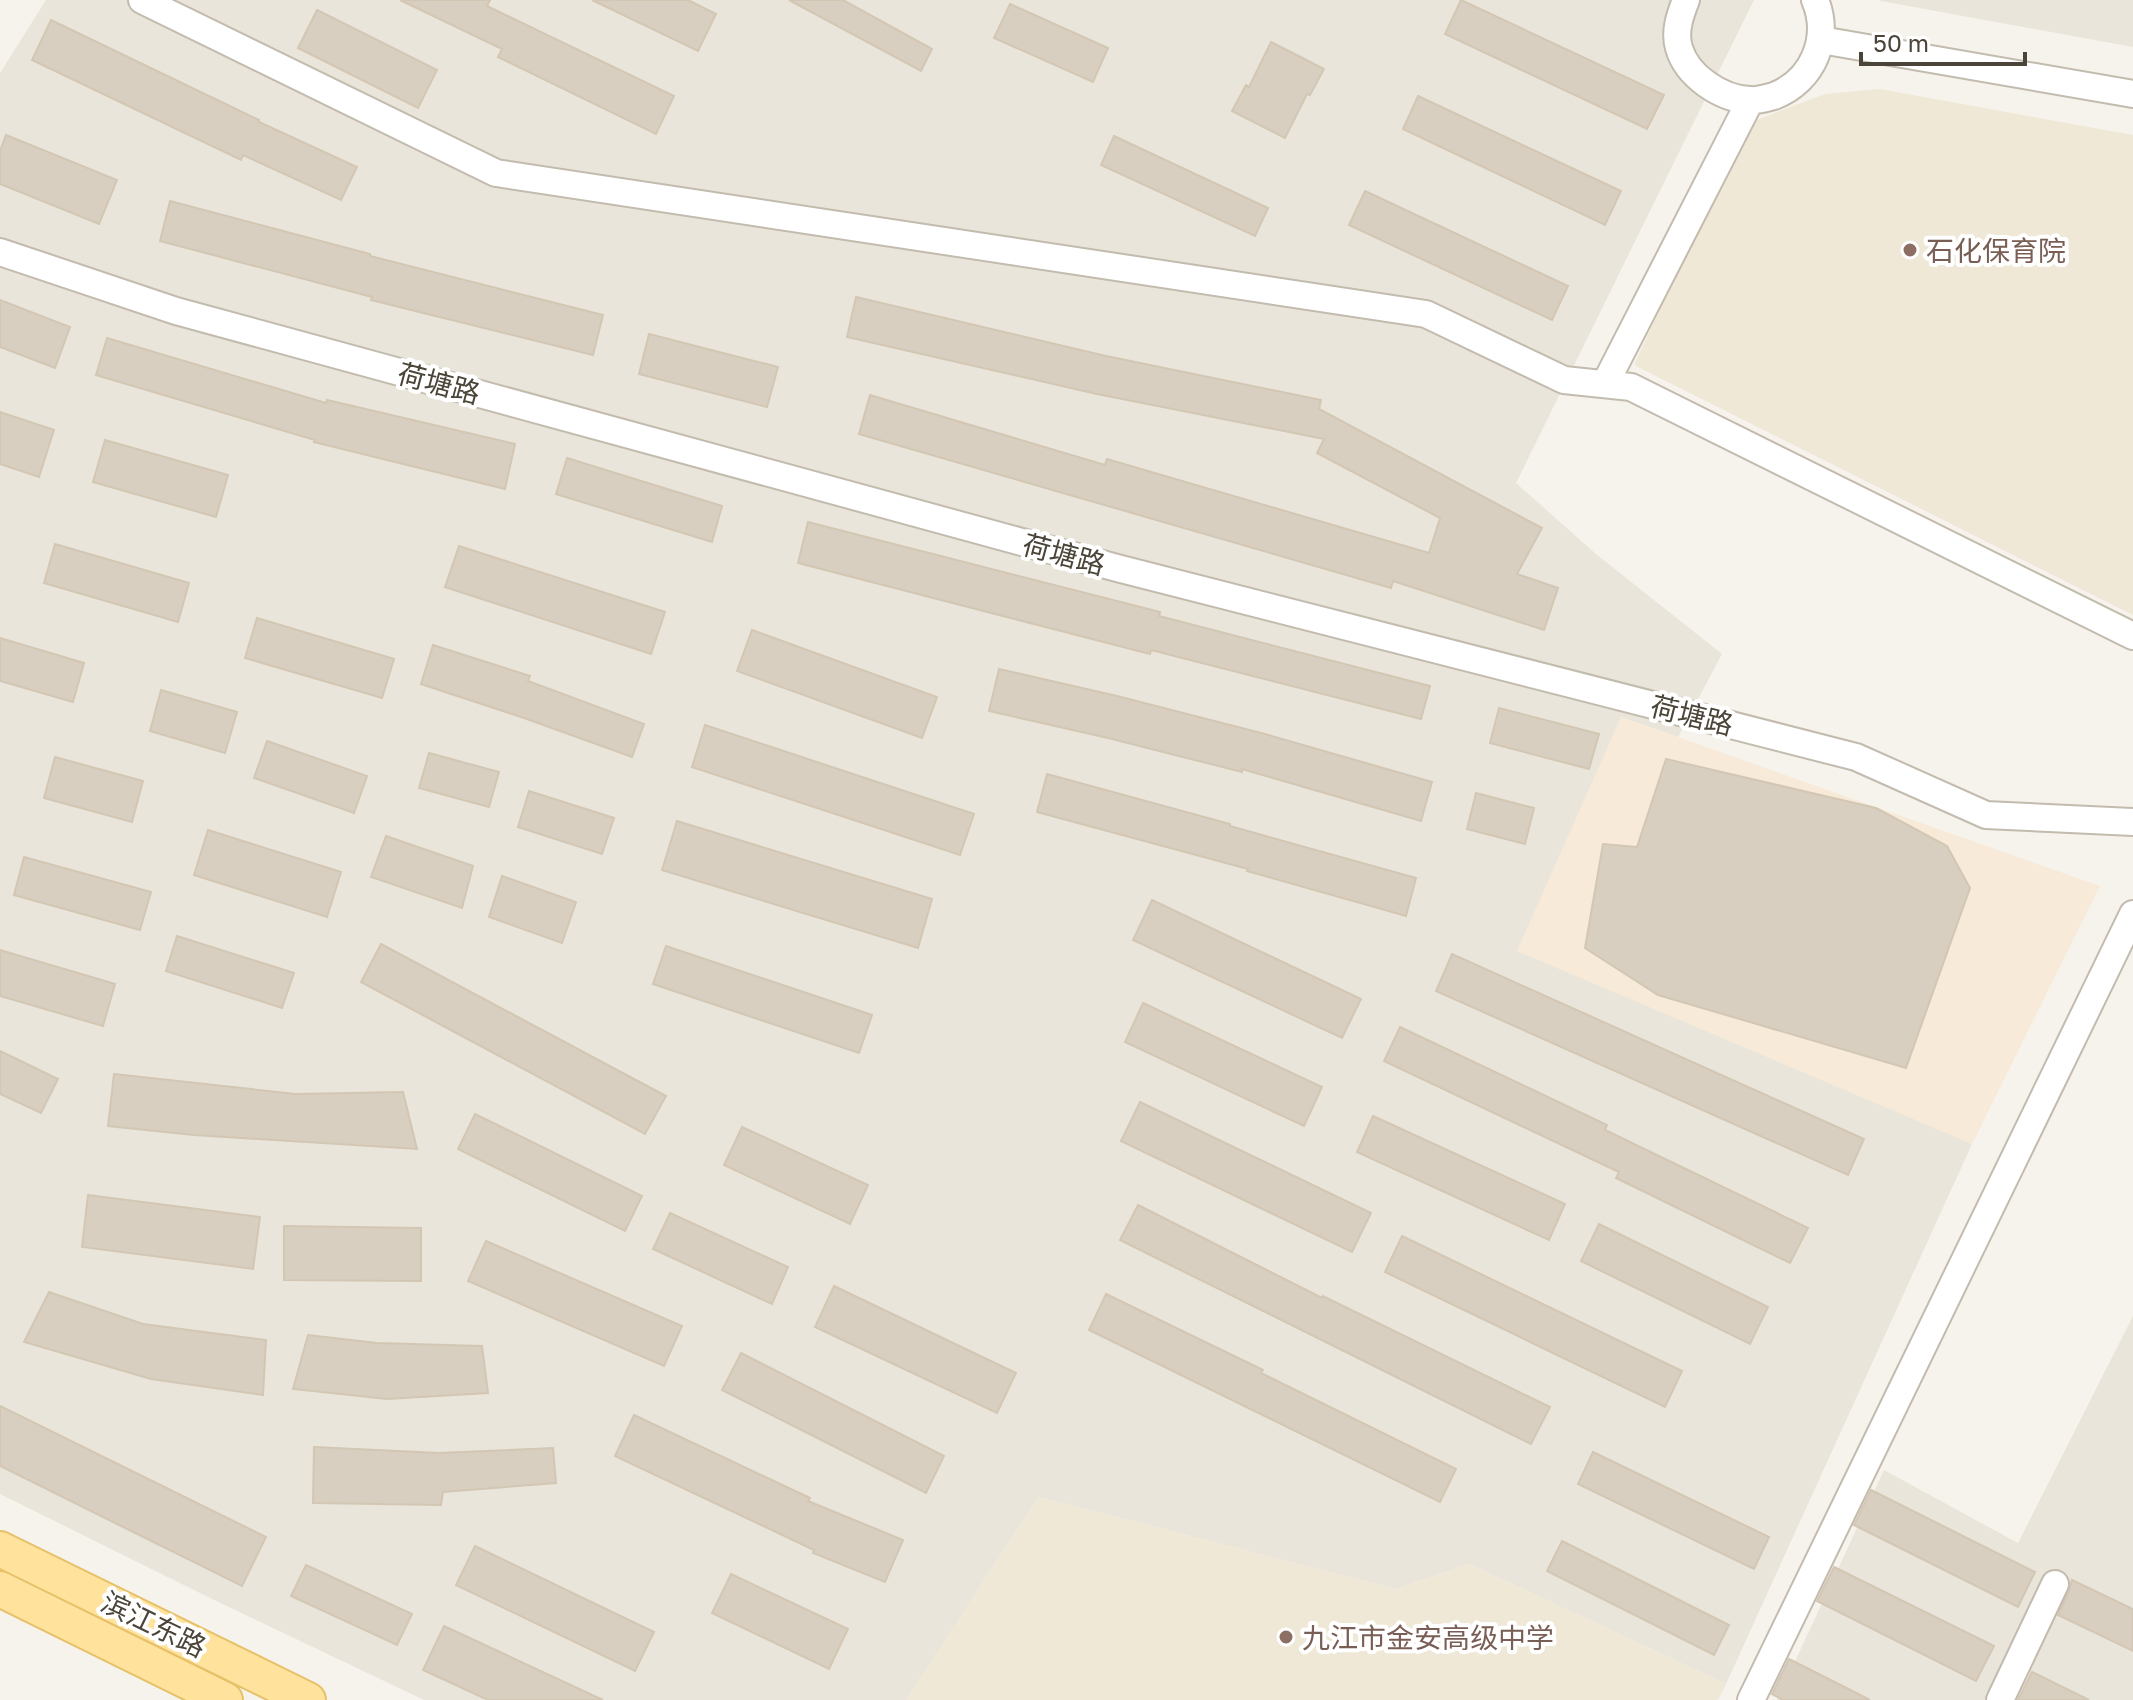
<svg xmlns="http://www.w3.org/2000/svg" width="2133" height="1700" viewBox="0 0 2133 1700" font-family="'Golos Text','Noto Sans SC',sans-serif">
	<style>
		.residential { fill: #eae5da }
		.commercial { fill: #f7ead8 }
		.education { fill: #efe8d6 }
		.building { fill: #d8cfc1; stroke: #d3c7b4; stroke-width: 2 }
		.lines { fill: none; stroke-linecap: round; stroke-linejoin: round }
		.minor-casing { stroke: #c2bbae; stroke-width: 30 }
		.major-casing { stroke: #e6c16a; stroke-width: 38 }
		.minor { stroke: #fff; stroke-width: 26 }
		.major { stroke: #ffe39c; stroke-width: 34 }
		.education-dot { fill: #8d6e63; stroke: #fff; stroke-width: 3 }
		.labels { text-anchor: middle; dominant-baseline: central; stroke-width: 8; stroke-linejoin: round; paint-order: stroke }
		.education-label { font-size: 28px; fill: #785e54; stroke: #fff; text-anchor: start }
		.street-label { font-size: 28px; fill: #4b4439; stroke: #fff }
	</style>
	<rect width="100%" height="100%" fill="#f6f3ec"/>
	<path class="residential" d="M46,0H1754L1516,483L1596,554L1722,654L1678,737L1621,717L1886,1106L1972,1144L1726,1684L1469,1564L1395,1589L1039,1497L906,1700H424L208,1597L0,1494V73Z
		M1880,0H2133V47L1881,1Z
		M2133,1316V1700H1777L1884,1470L2018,1543Z"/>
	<path class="commercial" d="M1621,717L2100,886L1972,1144L1517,951Z"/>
	<path class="education" d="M1880,89L2133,135V615L1634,365L1746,124L1825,94Z
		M1039,1497L1395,1589L1469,1564L1726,1684L1718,1700H906Z"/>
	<path class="building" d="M400,0H490L487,6L674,96L656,134L498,57L502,49Z
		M592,0H688L716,14L698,51Z
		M789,0H843L932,49L921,71Z
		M1461,0L1664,95L1647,129L1445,34Z
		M1010,4L1108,48L1093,82L994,38Z
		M317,10L437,70L418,108L298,48Z
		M51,20L259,120V122L357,167L341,200L243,155L241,160L32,60Z
		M1271,42L1324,69L1310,95L1307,94L1285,138L1232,111L1246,85L1249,87Z
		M1418,96L1621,191L1605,225L1403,129Z
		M6,135L117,180L99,224L0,184V151Z
		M1114,136L1268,208L1255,236L1101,165Z
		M1365,191L1568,286L1552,320L1349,225Z
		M170,201L370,254V256L603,315L593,355L371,300L372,297L160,241Z
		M856,297L1106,356L1321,400L1319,409L1542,528L1517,574L1558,588L1544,630L1393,581L1391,588L859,434L870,395L1105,465L1107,459L1429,553L1440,518L1317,453L1324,439L1097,394L847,337Z
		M0,300L70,327L55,368L0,347Z
		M649,334L778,367L767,407L639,374Z
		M107,338L326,403L327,400L515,444L505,489L314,442L315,440L96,375Z
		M0,412L54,430L39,477L0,464Z
		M105,440L228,475L216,517L93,482Z
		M567,458L722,506L712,542L556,494Z
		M808,522L1160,612L1159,616L1430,686L1421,719L1151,650L1150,654L798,563Z
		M55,544L189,583L178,622L44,583Z
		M459,546L665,612L651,654L445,587Z
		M257,618L394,659L382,698L245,658Z
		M752,630L937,697L922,738L737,671Z
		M0,638L84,663L73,702L0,681Z
		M433,645L530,676L528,681L644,724L632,757L524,718L421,684Z
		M999,669L1117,696L1265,734L1432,782L1421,821L1242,769V772L1108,738L989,711Z
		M161,690L237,712L225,753L150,731Z
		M1499,708L1599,734L1589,769L1490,743Z
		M705,725L974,814L960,855L692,767Z
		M267,741L367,776L354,813L254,778Z
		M429,753L499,772L489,807L419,788Z
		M55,757L143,781L132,822L44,798Z
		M1666,759L1876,808L1947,846L1970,888L1906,1068L1658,995L1585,948L1603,844L1637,847Z
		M1047,774L1230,824V826L1416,878L1406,916L1247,871L1248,869L1037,812Z
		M529,791L614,818L602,854L518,827Z
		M1476,793L1534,808L1525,844L1467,829Z
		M677,821L932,899L918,948L662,870Z
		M208,830L341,872L327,917L194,875Z
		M386,836L473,866L462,908L371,877Z
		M24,857L151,892L140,930L14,895Z
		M502,876L576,902L562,943L489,917Z
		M1152,900L1361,999L1342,1038L1133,940Z
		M177,936L294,973L282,1008L166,971Z
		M381,944L666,1096L645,1134L361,982Z
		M666,946L872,1015L859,1053L653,984Z
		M0,950L115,984L103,1026L0,996Z
		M1452,954L1864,1139L1848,1175L1436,991Z
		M1143,1003L1322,1087L1304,1126L1125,1042Z
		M1400,1027L1607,1125L1605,1130L1808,1228L1790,1263L1616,1178L1619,1172L1384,1061Z
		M0,1051L58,1079L41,1113L0,1094Z
		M114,1074L296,1094L403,1092L417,1149L194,1135L108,1126Z
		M1140,1102L1371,1213L1352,1252L1121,1141Z
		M475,1114L642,1196L625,1231L458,1149Z
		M1373,1116L1565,1204L1549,1240L1357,1152Z
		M742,1127L868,1185L850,1224L724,1165Z
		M88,1195L260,1217L253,1269L82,1247Z
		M1138,1205L1322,1298L1323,1296L1550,1407L1531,1444L1120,1240Z
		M670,1213L788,1267L772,1304L653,1249Z
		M1599,1224L1768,1307L1750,1344L1581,1261Z
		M284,1226L421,1228V1281L284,1280Z
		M1402,1236L1682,1371L1665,1407L1385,1272Z
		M486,1241L682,1326L664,1366L468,1281Z
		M834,1286L1016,1373L997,1413L815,1327Z
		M49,1292L143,1324L266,1340L263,1395L151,1379L24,1342Z
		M1106,1294L1263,1370L1261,1373L1456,1469L1440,1502L1089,1330Z
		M308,1335L377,1343L482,1346L488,1393L387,1399L293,1389Z
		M741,1353L944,1456L926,1493L722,1390Z
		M0,1406L266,1537L242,1586L0,1466Z
		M634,1415L810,1498L808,1501L903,1540L885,1582L813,1553L814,1550L615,1456Z
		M314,1447L439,1453L553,1448L556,1483L443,1492L441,1505L313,1503Z
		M1593,1452L1769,1537L1754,1569L1578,1484Z
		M1871,1490L2035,1572L2018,1607L1854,1525Z
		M1562,1541L1729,1625L1714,1655L1547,1571Z
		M475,1546L654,1632L635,1671L456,1585Z
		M306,1565L412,1614L397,1645L291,1596Z
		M1834,1567L1994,1646L1976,1681L1817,1601Z
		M731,1574L848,1629L829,1669L712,1613Z
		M2072,1580L2133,1609V1651L2058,1615L2069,1591Z
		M444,1626L603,1700H488L423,1670Z
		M1789,1659L1870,1700H1783L1772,1694Z
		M2032,1672L2089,1700H2018Z"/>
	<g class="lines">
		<defs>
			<path id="minor" d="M142,0L496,173L1426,314L1564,380L1631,387L2133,636
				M1686,0C1680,15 1674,32 1679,48C1687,76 1721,99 1750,100C1758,101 1766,98 1774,96C1813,81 1831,38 1815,0
				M1821,40L2133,94
				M0,252L176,311L1117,568L1856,757L1986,815L2133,822
				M1605,384L1750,101
				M1751,1700L2133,914
				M2000,1700L2055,1584"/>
			<path id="major" d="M0,1549L308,1700
				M0,1589L225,1700"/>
		</defs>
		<use href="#minor" class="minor-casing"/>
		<use href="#major" class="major-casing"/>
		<use href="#minor" class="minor"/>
		<use href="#major" class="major"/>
	</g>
	<g class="education-dot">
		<circle cx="1910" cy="250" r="8"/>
		<circle cx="1286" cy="1637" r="8"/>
	</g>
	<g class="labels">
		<g class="education-label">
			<text x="1926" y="250">石化保育院</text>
			<text x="1302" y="1637">九江市金安高级中学</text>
		</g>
		<g class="street-label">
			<text transform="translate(439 383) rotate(15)">荷塘路</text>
			<text transform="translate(1064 554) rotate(15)">荷塘路</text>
			<text transform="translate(1692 715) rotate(14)">荷塘路</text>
			<text transform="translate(154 1624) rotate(26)">滨江东路</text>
		</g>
	</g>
	<path d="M1861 52v12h164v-12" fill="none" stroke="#4b4439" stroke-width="4"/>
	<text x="1873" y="52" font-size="24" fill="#4b4439" stroke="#ffffff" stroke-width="6" paint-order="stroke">50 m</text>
</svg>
